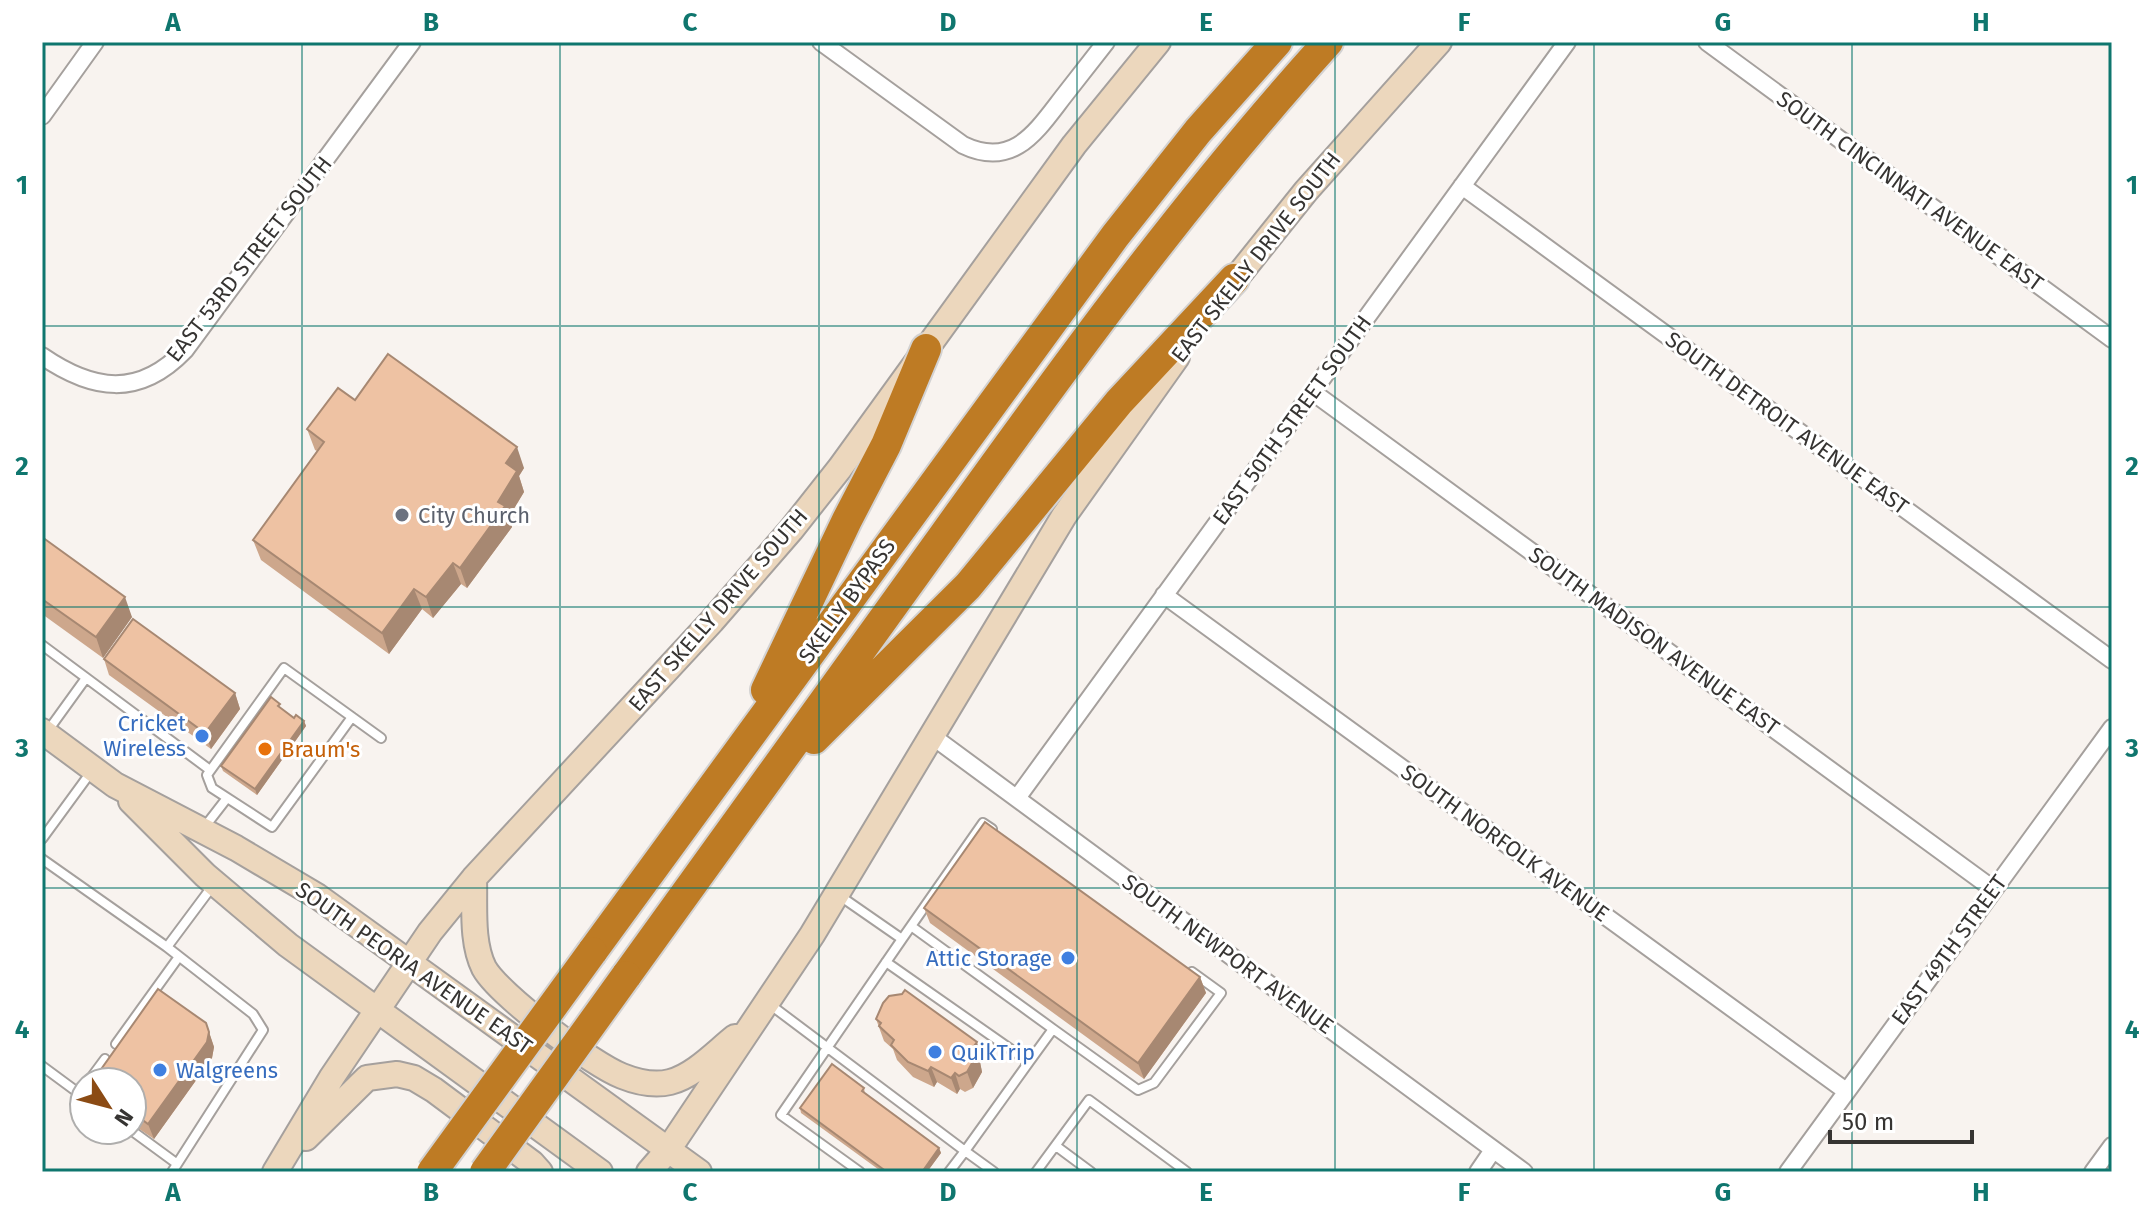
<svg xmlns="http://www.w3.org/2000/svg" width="2154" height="1214" viewBox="0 0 2154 1214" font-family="'Fira Sans',sans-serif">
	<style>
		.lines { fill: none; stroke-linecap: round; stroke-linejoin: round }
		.lane-casing { stroke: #a5a09d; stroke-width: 12 }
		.street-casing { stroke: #a5a09d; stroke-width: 20 }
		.secondary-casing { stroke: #a5a09d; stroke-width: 28 }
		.highway-casing { stroke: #d3d2d2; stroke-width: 34 }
		.lane { stroke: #fff; stroke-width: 8 }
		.street { stroke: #fff; stroke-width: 16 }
		.secondary { stroke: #ecd7bd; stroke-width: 24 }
		.highway { stroke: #be7b24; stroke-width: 30 }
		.highway-bridge-casing { stroke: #d3d2d2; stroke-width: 34; stroke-linecap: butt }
		.highway-bridge { stroke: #be7b24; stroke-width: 30 }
		.wall { fill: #cda78c }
		.shaded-wall { fill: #a78872 }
		.building { fill: #eec2a3; stroke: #a78872; stroke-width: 2 }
		.grid { fill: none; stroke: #0f766e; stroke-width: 2; stroke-opacity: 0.55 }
		.worship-dot { fill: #6b7280; stroke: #fff; stroke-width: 3 }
		.shop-dot { fill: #3f7fe0; stroke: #fff; stroke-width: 3 }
		.food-dot { fill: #e8710a; stroke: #fff; stroke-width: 3 }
		.labels { text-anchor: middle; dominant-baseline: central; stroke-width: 6; stroke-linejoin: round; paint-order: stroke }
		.street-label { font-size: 22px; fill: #363432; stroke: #fff }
		.worship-label { font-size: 22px; fill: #5b616d; stroke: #fff; text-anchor: start }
		.shop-label { font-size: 22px; fill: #366cbe; stroke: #fff; text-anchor: end }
		.food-label { font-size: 22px; fill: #c56008; stroke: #fff; text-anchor: start }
		.neatline { fill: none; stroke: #0f766e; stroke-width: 3 }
		.grid-label { font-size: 26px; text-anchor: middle; font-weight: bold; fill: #0f766e }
	</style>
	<rect width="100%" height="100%" fill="#f8f3ef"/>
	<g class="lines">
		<defs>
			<path id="lane" d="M42,645L210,770
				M352,717L272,827L212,788L207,775L284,668L381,738
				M47,732L86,678
				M203,829L227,798
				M42,839L91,772
				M42,859L167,947
				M840,896L902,939L781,1115L860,1172
				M911,926L1053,1029
				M902,939L983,823L992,829
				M886,962L1029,1062L965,1151L994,1172
				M768,1003L965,1151L949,1172
				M116,1044L178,958
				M1029,1062L1053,1029L1138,1090L1154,1083L1221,993L1192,972
				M42,1066L84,1097
				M88,1082L105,1059
				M131,1130L176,1163
				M1056,1146L1091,1172
				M172,1172L263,1030L253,1014L167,947L214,884
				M1036,1172L1089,1100L1187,1172"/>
			<path id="street" d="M821,42L963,145C1013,169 1036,132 1063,97C1078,78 1092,60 1106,42
				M1707,42L2112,339
				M42,116L95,42
				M1462,186L2112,660
				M42,356C93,391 139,398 185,350L412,42
				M1314,393L1993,889
				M1164,595L1846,1091
				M932,736L1524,1172
				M1017,798L1567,42
				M1478,1172L1493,1150
				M1788,1172L2112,728
				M2093,1172L2112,1146"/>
			<path id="secondary" d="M1225,292L1306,191L1439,42
				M42,731L115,785L236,848L317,896L699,1172
				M131,801L205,875L288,945L600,1172
				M474,878C475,906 471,942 484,968C499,995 593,1065 622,1076C637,1082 654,1086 670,1082C694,1076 716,1052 735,1037
				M306,1138L367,1078L397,1074L414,1078L434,1090L532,1163L540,1172
				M275,1172L332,1077L430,932L474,878L712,621L791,530L840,468L1074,145L1158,42
				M649,1172L668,1150L812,935L1064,516L1177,357"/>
			<path id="highway" d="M766,690L847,520L886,445L926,349
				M814,739L968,586L1119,402L1234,279
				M592,952L1115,236L1198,131L1277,42
				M626,976C731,830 836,685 941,539C1064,367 1186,199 1328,42"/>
		</defs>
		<use href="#lane" class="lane-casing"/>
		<use href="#street" class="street-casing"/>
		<use href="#secondary" class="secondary-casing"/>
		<use href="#highway" class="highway-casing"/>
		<use href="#lane" class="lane"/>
		<use href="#street" class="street"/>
		<use href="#secondary" class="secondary"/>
		<use href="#highway" class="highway"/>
		<defs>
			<path id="highway-bridge" d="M432,1172L592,952
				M485,1172L626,976"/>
		</defs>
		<use href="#highway-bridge" class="highway-bridge-casing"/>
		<use href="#highway-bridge" class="highway-bridge"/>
	</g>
	<path class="wall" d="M355,400L524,468L519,476L524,492L509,517L512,527L467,588L461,584L433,618L422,609L389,654L261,560L253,540L317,451L315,450L307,429Z
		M42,537L132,617L103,658L42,614Z
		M104,659L235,693L240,709L211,749L109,675Z
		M282,709L294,718L304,721L306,726L257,795L223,771L221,766Z
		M924,908L1200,977L1206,993L1144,1079L930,923Z
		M876,1019L983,1058L980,1062L982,1072L973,1088L965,1092L960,1089L957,1094L937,1082L934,1087L913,1077L897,1060L893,1049L884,1041Z
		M206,1023L214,1047L212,1058L154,1139L132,1124V1082Z
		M864,1088L865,1094L939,1148L941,1153L927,1172H882L801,1113L800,1108Z"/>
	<path class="shaded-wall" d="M517,447L524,468L519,476L524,492L509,517L512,527L467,588L460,568L498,502L506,463Z
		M453,563L461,584L433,618L426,597Z
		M414,589L422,609L389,654L382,633Z
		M125,597L132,617L103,658L96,637Z
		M235,693L240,709L211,749L205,733Z
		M304,721L306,726L257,795L255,789Z
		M1200,977L1206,993L1144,1079L1138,1063Z
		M209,1032L214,1047L212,1058L154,1139L148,1124Z
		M977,1042L983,1058L980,1062L982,1072L973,1088L967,1072L974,1046Z
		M931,1067L937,1082L934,1087L928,1071Z
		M955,1073L960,1089L957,1094L951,1078Z
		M939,1148L941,1153L927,1172H922Z"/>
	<path class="building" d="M388,354L517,447L506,463L517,471L498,502L505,506L460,568L453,563L426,597L414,589L382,633L253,540L324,442L307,429L338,388L355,400Z
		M42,537L125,597L96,637L42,599Z
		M133,619L235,693L205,733L104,659Z
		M271,697L280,704L278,706L294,718L296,715L304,721L255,789L221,766Z
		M985,822L1200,977L1138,1063L924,908Z
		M158,989L206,1023L209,1032L207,1042L148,1124L132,1112V1082H92Z
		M905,990L977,1042L974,1046L976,1056L967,1072L959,1076L955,1073L951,1078L931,1067L928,1071L908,1062L891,1045L894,1040L879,1026L881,1023L876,1019L883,1003L889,996L902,994Z
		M832,1064L864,1088L862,1091L939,1148L922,1172H887L800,1108Z"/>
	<path class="grid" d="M302,42V1172M560,42V1172M819,42V1172M1077,42V1172M1335,42V1172M1594,42V1172M1852,42V1172M42,326H2112M42,607H2112M42,888H2112"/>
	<circle class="worship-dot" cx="402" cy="515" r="8"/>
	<g class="shop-dot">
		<circle cx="202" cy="736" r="8"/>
		<circle cx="1068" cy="958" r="8"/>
		<circle cx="935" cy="1052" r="8"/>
		<circle cx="160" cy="1070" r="8"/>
	</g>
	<circle class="food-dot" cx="265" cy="749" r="8"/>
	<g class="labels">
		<g class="street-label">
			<text transform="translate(1910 191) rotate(36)">SOUTH CINCINNATI AVENUE EAST</text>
			<text transform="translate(1256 257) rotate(-52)">EAST SKELLY DRIVE SOUTH</text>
			<text transform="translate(249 259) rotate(-52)">EAST 53RD STREET SOUTH</text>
			<text transform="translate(1292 420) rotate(-54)">EAST 50TH STREET SOUTH</text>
			<text transform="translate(1787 423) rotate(36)">SOUTH DETROIT AVENUE EAST</text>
			<text transform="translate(847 601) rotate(-54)">SKELLY BYPASS</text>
			<text transform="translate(718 610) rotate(-49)">EAST SKELLY DRIVE SOUTH</text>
			<text transform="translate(1654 641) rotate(36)">SOUTH MADISON AVENUE EAST</text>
			<text transform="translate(1505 843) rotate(36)">SOUTH NORFOLK AVENUE</text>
			<text transform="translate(1949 950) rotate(-54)">EAST 49TH STREET</text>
			<text transform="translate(1228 954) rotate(36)">SOUTH NEWPORT AVENUE</text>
			<text transform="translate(414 968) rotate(35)">SOUTH PEORIA AVENUE EAST</text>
		</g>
		<g class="worship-label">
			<text x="418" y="515">City Church</text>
		</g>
		<g class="shop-label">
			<text x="186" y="723">Cricket<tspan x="186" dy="25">Wireless</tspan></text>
			<text x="1052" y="958">Attic Storage</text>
			<text x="951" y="1052" text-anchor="start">QuikTrip</text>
			<text x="176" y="1070" text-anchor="start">Walgreens</text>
		</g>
		<g class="food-label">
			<text x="281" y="749">Braum's</text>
		</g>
	</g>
	<rect width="2154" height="1214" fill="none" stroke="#ffffff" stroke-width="88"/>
	<g transform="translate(108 1106) rotate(126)"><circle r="38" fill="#ffffff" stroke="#afaead" stroke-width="2"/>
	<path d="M0-6L14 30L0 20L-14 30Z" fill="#8b4b14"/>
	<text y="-12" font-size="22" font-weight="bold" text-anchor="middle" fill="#363432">N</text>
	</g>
	<path d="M1830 1130v12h142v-12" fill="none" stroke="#363432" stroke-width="4"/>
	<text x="1842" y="1130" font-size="24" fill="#363432" stroke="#ffffff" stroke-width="6" paint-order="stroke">50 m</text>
	<rect x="44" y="44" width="2066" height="1126" class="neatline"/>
	<g class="grid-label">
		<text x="173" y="31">A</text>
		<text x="431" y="31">B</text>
		<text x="690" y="31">C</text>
		<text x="948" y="31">D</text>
		<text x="1206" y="31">E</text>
		<text x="1464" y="31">F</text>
		<text x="1723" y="31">G</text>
		<text x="1981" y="31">H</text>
		<text x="22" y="194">1</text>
		<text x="2132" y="194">1</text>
		<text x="22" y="475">2</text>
		<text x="2132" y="475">2</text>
		<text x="22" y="757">3</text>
		<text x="2132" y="757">3</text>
		<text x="22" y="1038">4</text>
		<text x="2132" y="1038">4</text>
		<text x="173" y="1201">A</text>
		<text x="431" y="1201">B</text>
		<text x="690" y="1201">C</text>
		<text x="948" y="1201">D</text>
		<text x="1206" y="1201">E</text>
		<text x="1464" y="1201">F</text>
		<text x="1723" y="1201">G</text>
		<text x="1981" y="1201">H</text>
	</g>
</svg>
